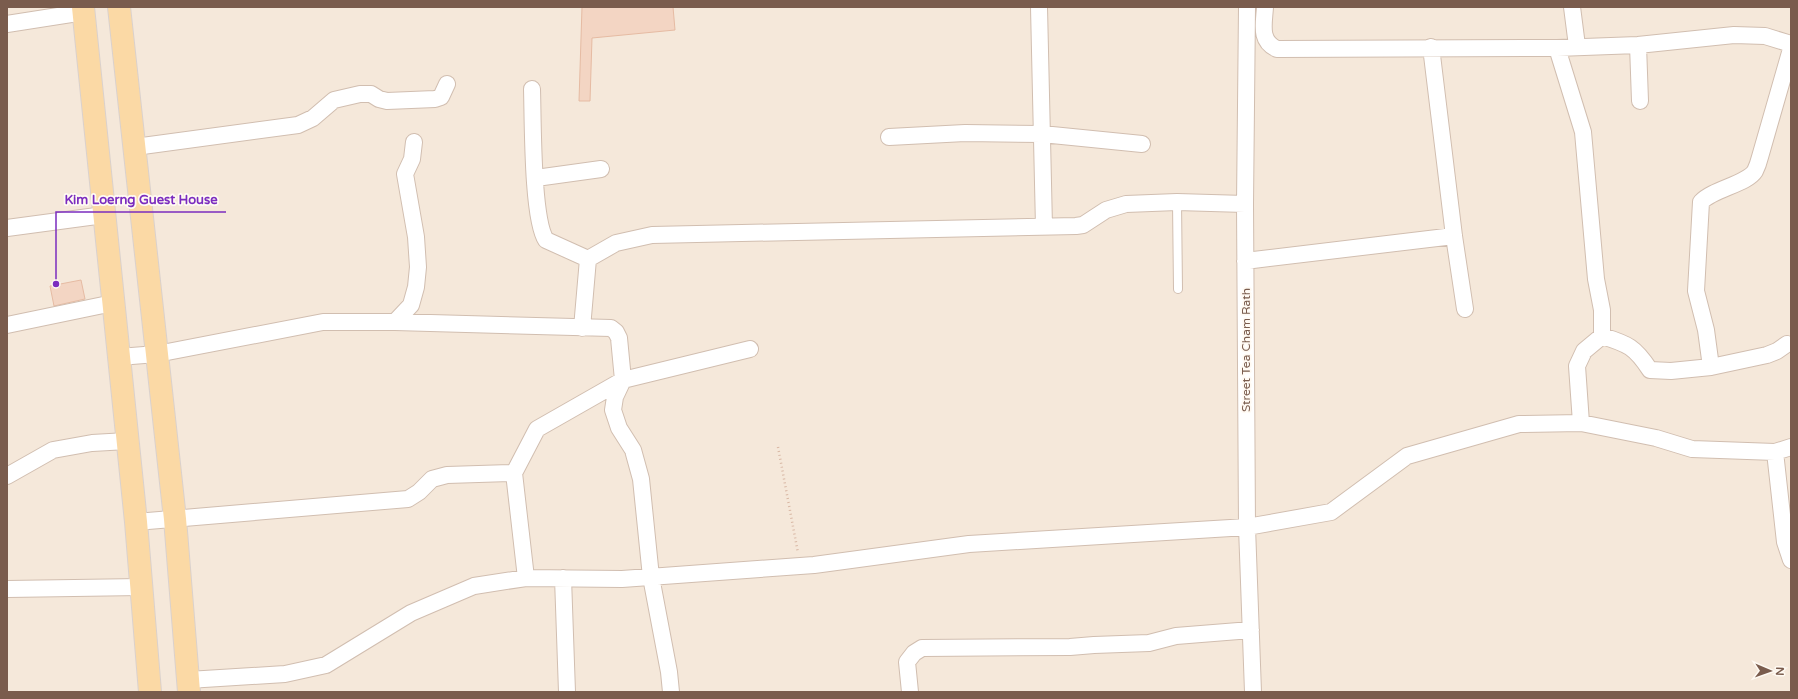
<svg xmlns="http://www.w3.org/2000/svg" width="1798" height="699" viewBox="0 0 1798 699" font-family="'Varela Round',sans-serif">
	<style>
		.residential { fill: #f5e8da }
		.building { fill: #f3d5c3; stroke: #e6bba3 }
		.lines { fill: none; stroke-linecap: round; stroke-linejoin: round }
		.service-casing { stroke: #d1beb0; stroke-width: 10 }
		.minor-casing { stroke: #d1beb0; stroke-width: 18 }
		.primary-casing { stroke: #dad1cd; stroke-width: 24 }
		.path { stroke: #d9b8a5; stroke-width: 2.5; stroke-dasharray: 1 3; stroke-linecap: butt }
		.service { stroke: #fff; stroke-width: 8 }
		.minor { stroke: #fff; stroke-width: 16 }
		.primary { stroke: #fbd9a5; stroke-width: 22 }
		.labels { text-anchor: middle; dominant-baseline: central; stroke-width: 3.5; stroke-linejoin: round; paint-order: stroke }
		.street-label { font-size: 12px; fill: #7a5c4d; stroke: #fffaf3 }
		.leader { fill: none; stroke: #7b2cbf; stroke-width: 1.5 }
		.callout-dot { fill: #7b2cbf; stroke: #fffaf3; stroke-width: 1.5 }
		.callout-label { font-size: 13px; text-anchor: middle; font-weight: bold; fill: #7b2cbf; stroke: #fffaf3; stroke-width: 3.5; stroke-linejoin: round; paint-order: stroke }
	</style>
	<rect width="100%" height="100%" fill="#fdf6ec"/>
	<path class="residential" d="M7,7H1791V692H7Z"/>
	<path class="building" d="M582,7H673L675,30L592,38L590,101H579Z
		M81,280L85,299L54,306L50,286Z"/>
	<g class="lines">
		<defs>
			<path id="service" d="M1177,202L1178,289"/>
			<path id="minor" d="M1039,7L1044,227
				M1247,7L1245,204L1247,527L1253,692
				M1265,7C1264,24 1259,41 1277,49L1557,48L1638,45L1734,35L1765,36L1791,44
				M1572,7L1577,46
				M7,24L84,12
				M1638,45L1640,101
				M1431,47L1454,236L1465,309
				M1557,48L1583,132L1596,279L1602,310V336
				M532,89C533,120 532,219 546,240L588,259
				M889,137L965,133L1042,134L1142,144
				M135,147L298,125L313,118L334,100L360,94H371L379,99L387,101L435,99L441,97L447,84
				M536,178L601,169
				M7,228L104,215
				M588,259L616,243L652,235L1076,226L1083,225L1106,210L1126,204L1177,202L1245,204
				M1245,261L1454,236
				M395,322L411,305L416,287L418,267L416,237L405,174L412,159L414,142
				M7,325L113,303
				M582,328L588,259
				M119,357L157,354L323,322H395L611,328L616,332L619,338L623,380L615,397L613,410L619,428L633,450L641,479L651,577L669,672L671,692
				M1711,367L1706,330L1696,291L1701,202C1713,189 1747,184 1755,171C1757,167 1759,161 1760,157L1791,49
				M1581,423L1577,366L1584,351L1602,336C1628,344 1635,347 1650,370L1671,371L1711,367L1767,355L1777,351L1787,344
				M1775,452L1785,542L1791,560
				M7,476L53,450L92,443L127,441
				M136,522L408,499L419,492L432,479L447,475L514,473
				M526,578L514,473L537,429L623,380L750,349
				M563,578L567,692
				M7,589L141,587
				M188,680L285,674L326,665L411,613L474,586L526,578L622,579L814,565L969,544L1247,527L1331,512L1407,456L1519,424L1581,423L1656,438L1692,449L1775,452L1791,447
				M910,692L907,662L914,653L922,648L1070,647L1094,645L1149,643L1176,636L1251,630"/>
			<path id="primary" d="M83,7L136,522L150,692
				M119,7L175,519L189,692"/>
		</defs>
		<use href="#service" class="service-casing"/>
		<use href="#minor" class="minor-casing"/>
		<use href="#primary" class="primary-casing"/>
		<path class="path" d="M778,447L798,553"/>
		<use href="#service" class="service"/>
		<use href="#minor" class="minor"/>
		<use href="#primary" class="primary"/>
	</g>
	<g class="labels">
		<g class="street-label">
			<text transform="translate(1246 350) rotate(-90)">Street Tea Cham Rath</text>
		</g>
	</g>
	<path class="leader" d="M56 284L56 212H226"/>
	<circle class="callout-dot" cx="56" cy="284" r="4"/>
	<g class="callout-label">
		<text x="141" y="204">Kim Loerng Guest House</text>
	</g>
	<rect width="1798" height="699" fill="none" stroke="#7a5c4d" stroke-width="16"/>
	<g transform="translate(1770 671) rotate(92)" stroke="#fffaf3" stroke-width="3" paint-order="stroke">
	<path d="M0-3L7 15L0 10L-7 15Z" fill="#7a5c4d"/>
	<text y="-6" font-size="11" font-weight="bold" text-anchor="middle" fill="#7a5c4d">N</text>
	</g>
</svg>
